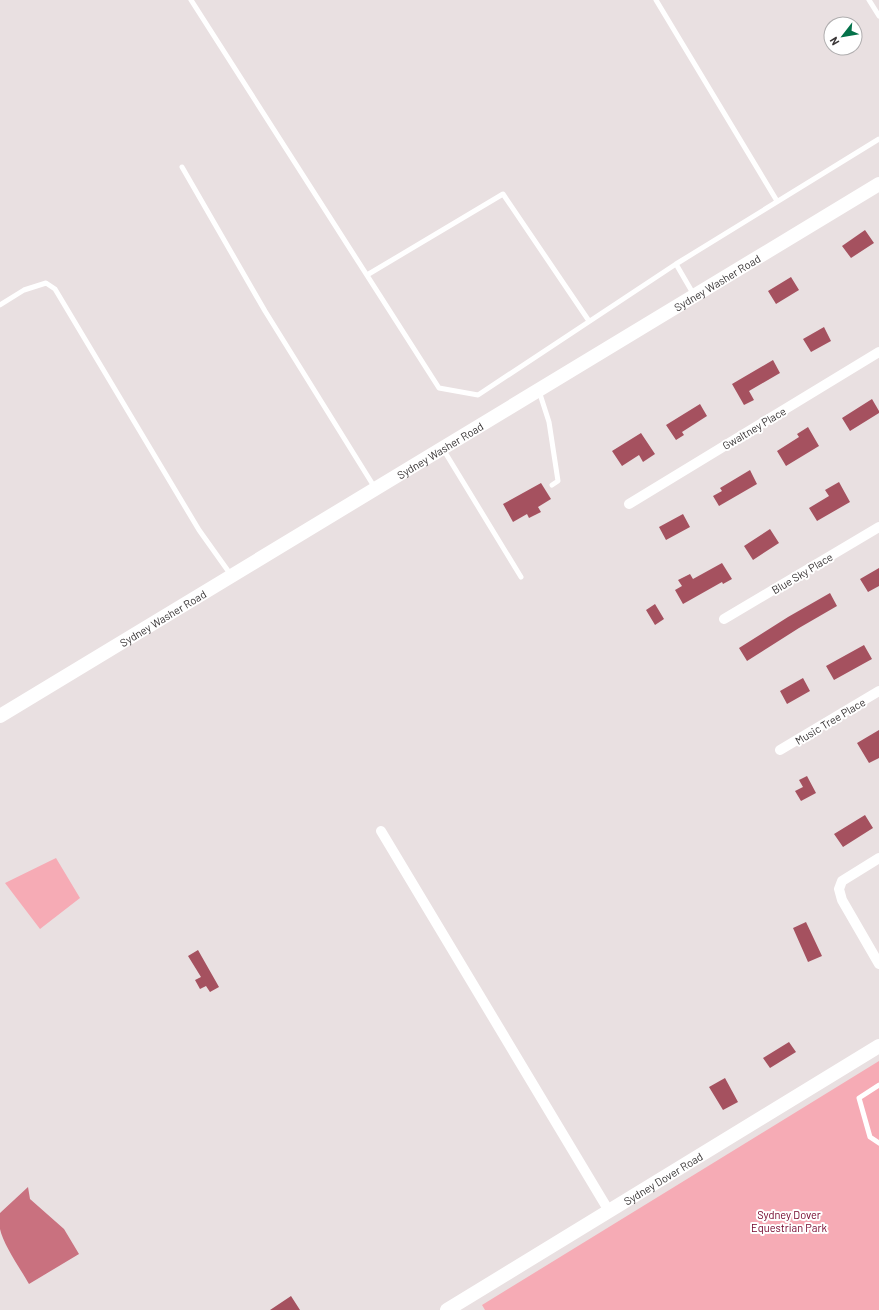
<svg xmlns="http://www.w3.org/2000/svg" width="879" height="1310" viewBox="0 0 879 1310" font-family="Barlow,sans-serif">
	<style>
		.green { fill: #f6abb5 }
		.water { fill: #c9717f }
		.building { fill: #a5515f }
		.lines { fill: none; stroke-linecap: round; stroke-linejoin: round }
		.lane { stroke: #fff; stroke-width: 5 }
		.street { stroke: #fff; stroke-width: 10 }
		.secondary { stroke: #fff; stroke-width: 14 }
		.labels { text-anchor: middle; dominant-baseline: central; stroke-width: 4; stroke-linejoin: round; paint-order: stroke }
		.street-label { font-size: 11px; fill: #393536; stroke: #fff }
		.park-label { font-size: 11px; fill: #710028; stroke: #fff }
	</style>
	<rect width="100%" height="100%" fill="#e9e0e1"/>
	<path class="green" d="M56,858L80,898L40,929L5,883Z
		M879,1061V1310H485L482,1305Z"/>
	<path class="water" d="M28,1187L30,1199L64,1229L79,1254L29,1284C21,1270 3,1244 0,1229C0,1224 0,1218 0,1213Z"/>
	<path class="building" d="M865,230L874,243L851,258L842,246Z
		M791,277L799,290L776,304L768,291Z
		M824,327L831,341L811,352L803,339Z
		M773,360L780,373L749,391L754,400L744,405L732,384Z
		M872,399L879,411V413L850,431L842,418Z
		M700,404L707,416L682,432L684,435L676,440L666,425Z
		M808,427L819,446L786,466L777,451L799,437L797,434Z
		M641,433L655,454L643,462L639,455L622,466L612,451Z
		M750,470L757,484L719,506L713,496L722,491L720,488Z
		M839,482L850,502L817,521L809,508L829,496L825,490Z
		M541,483L551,499L538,507L541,512L529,518L527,514L513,522L503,504Z
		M683,514L690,527L666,540L659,527Z
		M770,529L779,543L753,560L744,546Z
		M722,563L732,579L723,584L722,582L683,604L675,590L682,586L678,580L690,574L693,579Z
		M879,568V586L868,592L860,579Z
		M830,593L837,606L799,628L747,661L739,648L788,617Z
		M655,604L664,619L655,625L646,610Z
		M864,645L872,659L834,680L826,666Z
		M803,678L810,691L787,704L780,691Z
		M879,730V758L869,763L857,743Z
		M807,776L816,793L801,801L795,791L803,787L799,780Z
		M865,815L873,828L843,847L834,834Z
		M806,922L822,956L808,962L793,928Z
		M198,950L219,987L210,992L206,986L200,989L195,980L201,977L188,956Z
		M789,1042L796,1052L770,1068L763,1058Z
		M725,1078L738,1102L723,1110L709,1087Z
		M291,1296L300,1310H270Z"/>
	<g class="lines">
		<path class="lane" d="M191,0L439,388L478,395L676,264L694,295
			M656,0L777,201
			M869,0L879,16
			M182,167L265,311L375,488
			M676,264L879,139
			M367,275L503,194L589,321
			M0,305L24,290L46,283L55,289L199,530L231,575
			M539,391L549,422L558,481L552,485
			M443,449L521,577
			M879,1085L859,1098L870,1137L879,1143"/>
		<path class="street" d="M629,504L879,352
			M724,619L879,527
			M780,750L879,691
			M381,831L609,1211
			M879,858L842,881L839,889L842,900L879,964"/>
		<g class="secondary">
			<path id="s1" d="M0,716L879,184"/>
			<path id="s2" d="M447,1310L879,1046"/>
		</g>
	</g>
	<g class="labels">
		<g class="street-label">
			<text stroke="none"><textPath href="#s1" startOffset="838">Sydney Washer Road</textPath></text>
			<text transform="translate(754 428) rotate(-31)">Gwaltney Place</text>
			<text stroke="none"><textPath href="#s1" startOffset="514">Sydney Washer Road</textPath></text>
			<text transform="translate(802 573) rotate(-31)">Blue Sky Place</text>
			<text stroke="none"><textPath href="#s1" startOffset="190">Sydney Washer Road</textPath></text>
			<text transform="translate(830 721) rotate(-31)">Music Tree Place</text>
			<text stroke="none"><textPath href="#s2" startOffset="253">Sydney Dover Road</textPath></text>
		</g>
		<g class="park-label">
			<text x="789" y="1214">Sydney Dover<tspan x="789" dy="13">Equestrian Park</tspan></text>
		</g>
	</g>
	<g transform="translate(843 36) rotate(239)"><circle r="19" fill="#ffffff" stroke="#b0aeaf"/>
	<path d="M0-3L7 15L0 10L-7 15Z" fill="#04724a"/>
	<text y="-6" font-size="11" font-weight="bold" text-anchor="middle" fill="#393536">N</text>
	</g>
</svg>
